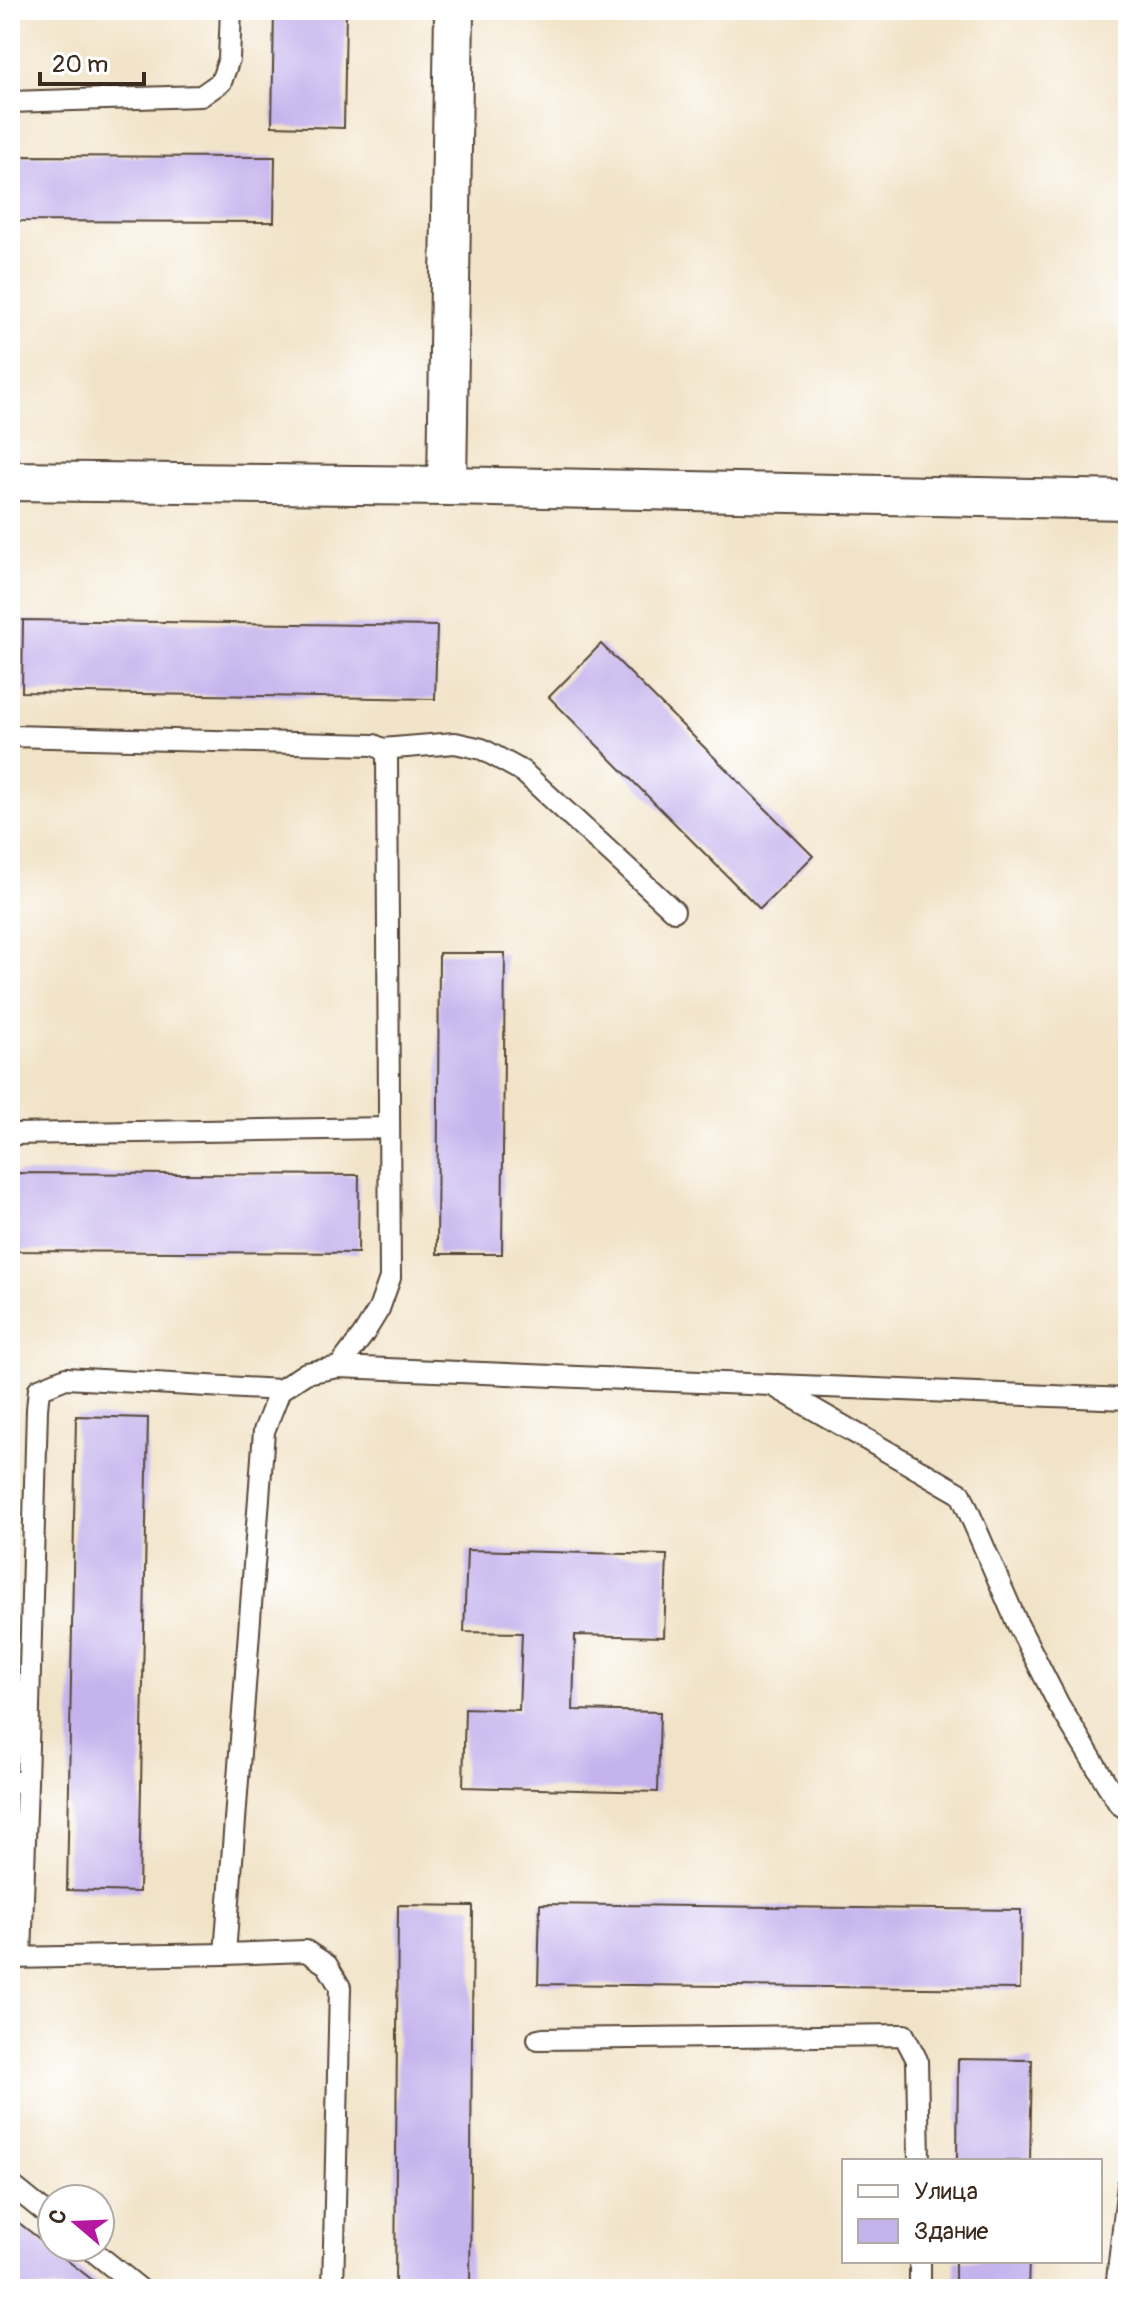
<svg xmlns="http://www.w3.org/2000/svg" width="1138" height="2299" viewBox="0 0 1138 2299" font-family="Pangolin,sans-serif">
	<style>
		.building { fill: #c5b3ed }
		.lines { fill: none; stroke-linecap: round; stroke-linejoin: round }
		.service-casing { stroke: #564637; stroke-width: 24 }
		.minor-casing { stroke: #564637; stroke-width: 42 }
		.service { stroke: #fff; stroke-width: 20 }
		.minor { stroke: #fff; stroke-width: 38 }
	</style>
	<rect width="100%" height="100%" fill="#fff"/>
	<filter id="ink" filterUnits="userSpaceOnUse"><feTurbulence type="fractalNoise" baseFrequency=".0125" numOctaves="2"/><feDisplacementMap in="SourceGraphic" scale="16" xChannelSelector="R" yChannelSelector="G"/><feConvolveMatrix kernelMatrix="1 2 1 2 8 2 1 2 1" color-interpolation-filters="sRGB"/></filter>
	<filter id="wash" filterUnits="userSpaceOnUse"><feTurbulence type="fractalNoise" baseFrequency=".006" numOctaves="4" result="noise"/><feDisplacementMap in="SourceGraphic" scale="32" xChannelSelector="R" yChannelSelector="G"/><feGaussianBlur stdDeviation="1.8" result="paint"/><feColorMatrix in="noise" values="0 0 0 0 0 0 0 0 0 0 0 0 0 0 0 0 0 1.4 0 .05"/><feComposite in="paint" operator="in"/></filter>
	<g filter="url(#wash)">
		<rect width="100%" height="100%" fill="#f1e3c7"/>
		<g id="blocks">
			<path class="building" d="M274,10H346L344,128L272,126Z
				M10,156L275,157L274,222L10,221Z
				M23,620L437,626L435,699L22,692Z
				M601,644L813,856L760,909L549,697Z
				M439,953H505L502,1254H437Z
				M10,1173L359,1175L358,1253L10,1251Z
				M76,1416L148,1418L139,1892L67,1890Z
				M467,1550L667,1555L664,1637L575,1635L573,1710L660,1712L658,1792L463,1787L465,1708L519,1710L522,1633L464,1632Z
				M540,1904L1021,1910L1020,1989L538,1984Z
				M398,1905L473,1906L470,2289H395Z
				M958,2059L1032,2060L1030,2161H957Z
				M10,2216L104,2289H10Z
				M955,2261H1029L1028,2289H955Z"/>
		</g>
	</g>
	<g filter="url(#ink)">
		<use href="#blocks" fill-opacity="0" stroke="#564637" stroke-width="2"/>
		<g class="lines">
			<defs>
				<path id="service" d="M10,102L201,96L221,82L229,59L231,10
					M10,736L374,745L382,749L387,755L390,1278L379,1309L363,1335L339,1367
					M382,749L455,743L482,749L522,771L674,911
					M10,1134L389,1128
					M776,1385L1128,1399
					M10,1782H27L37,1409L39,1389L66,1378L280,1390
					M225,1954L306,1951L327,1965L340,1987L333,2289
					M21,1957L27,1782
					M10,1958L225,1954L264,1431L280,1390L306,1373L339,1367L772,1385L961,1494L1017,1623L1059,1705L1119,1804L1128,1810
					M538,2039L904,2035L917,2060L919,2161
					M10,2184L52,2218
					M88,2247L140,2289
					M920,2261V2289
					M1116,2289L1128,2185"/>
				<path id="minor" d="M10,481L447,486L1128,500
					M447,486L454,10"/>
			</defs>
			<use href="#service" class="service-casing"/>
			<use href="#minor" class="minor-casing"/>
			<use href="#service" class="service"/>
			<use href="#minor" class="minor"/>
		</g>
	</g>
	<rect width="1138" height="2299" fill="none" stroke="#fff" stroke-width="40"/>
	<rect x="842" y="2159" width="260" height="104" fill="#ffffff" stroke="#b1aaa5" stroke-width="2"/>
	<rect x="858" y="2185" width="40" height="12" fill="#ffffff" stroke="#b1aaa5" stroke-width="2"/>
	<text x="914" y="2199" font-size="24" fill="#3b2a1e">Улица</text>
	<rect x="858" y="2219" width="40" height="24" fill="#c5b3ed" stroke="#b1aaa5" stroke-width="2"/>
	<text x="914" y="2239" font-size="24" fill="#3b2a1e">Здание</text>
	<g transform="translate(76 2223) rotate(289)"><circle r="38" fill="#ffffff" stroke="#b1aaa5" stroke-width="2"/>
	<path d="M0-6L14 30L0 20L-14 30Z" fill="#b5179e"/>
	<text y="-12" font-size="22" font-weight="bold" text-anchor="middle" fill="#3b2a1e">С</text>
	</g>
	<path d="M40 72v12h104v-12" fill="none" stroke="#3b2a1e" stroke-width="4"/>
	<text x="52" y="72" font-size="24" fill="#3b2a1e" stroke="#ffffff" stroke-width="6" paint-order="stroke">20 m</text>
</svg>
